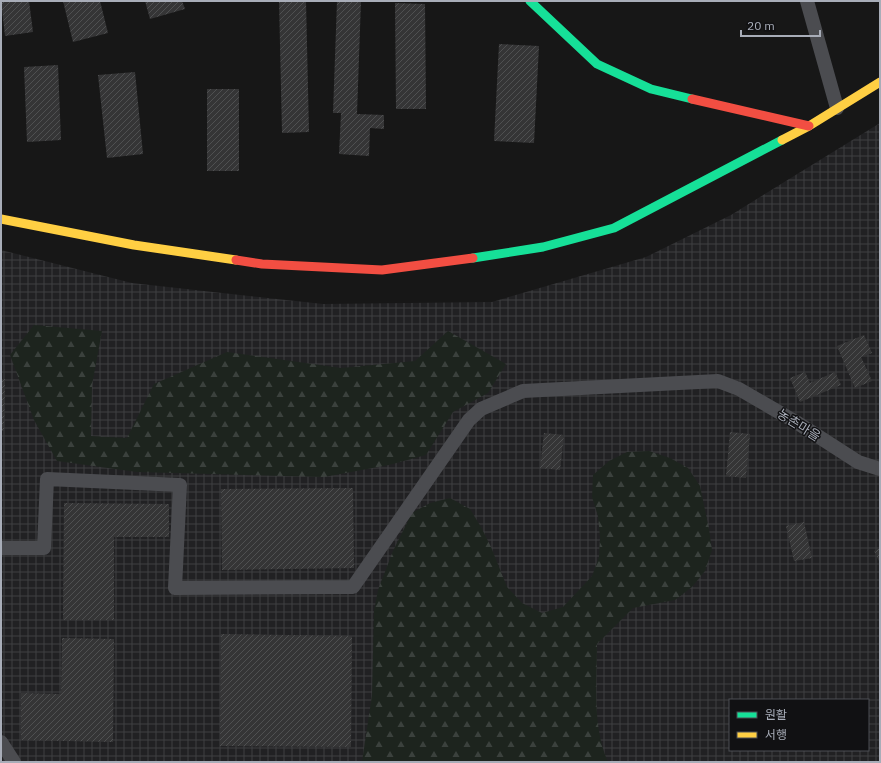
<svg xmlns="http://www.w3.org/2000/svg" width="881" height="763" viewBox="0 0 881 763" font-family="'IBM Plex Sans','Noto Sans KR',sans-serif">
	<style>
		.industrial { fill: url(#industrial-grid); fill-rule: evenodd }
		.forest { fill: url(#forest-firs) }
		.building { fill: url(#building-hatch) }
		.lines { fill: none; stroke-linecap: round; stroke-linejoin: round }
		.lane { stroke: #4b4c50; stroke-width: 14 }
		.fast { stroke: #16e098; stroke-width: 9 }
		.slow { stroke: #ffcf43; stroke-width: 9 }
		.jam { stroke: #f24e42; stroke-width: 9 }
		.labels { text-anchor: middle; dominant-baseline: central; stroke-width: 3; stroke-linejoin: round; paint-order: stroke }
		.street-label { font-size: 13px; fill: #a8adb8; stroke: #111113 }
	</style>
	<defs>
		<pattern id="industrial-grid" width="8" height="8" patternUnits="userSpaceOnUse"><rect width="8" height="8" fill="#212123"/><path d="M0 4h8M4 0v8" fill="none" stroke="#3e3f41"/></pattern>
		<pattern id="forest-firs" width="22" height="20" patternUnits="userSpaceOnUse"><rect width="22" height="20" fill="#1d241e"/><path d="M5 1l3.5 6h-7zM16 11l3.5 6h-7z" fill="#3b413d"/></pattern>
		<pattern id="building-hatch" width="6" height="6" patternUnits="userSpaceOnUse"><rect width="6" height="6" fill="#353536"/><path d="M-1 1l2-2M0 6l6-6M5 7l2-2" fill="none" stroke="#4f5051"/></pattern>
	</defs>
	<rect width="100%" height="100%" fill="#171717"/>
	<path class="industrial" d="M880,123V762H1V250L132,283L323,304L492,302L646,257L731,215ZM730,700H868V750H730Z"/>
	<path class="forest" d="M34,325L102,331L92,385L91,436L127,438L154,384L227,352L341,368L415,361L448,331L506,364L488,393L453,412L426,455L389,465L324,477L137,472L57,461L34,420L10,355Z
		M649,451L670,458L688,468L700,486L709,529L712,550L705,571L692,587L675,600L633,608L597,644C597,682 592,727 608,762H362L372,695L374,611L378,590L393,551L412,513L430,503L450,498L470,509L481,527L491,547L507,587L522,603L542,613L563,607L592,576L599,557L600,537L598,516L592,497L593,475L609,461L627,452Z"/>
	<path class="building" d="M1,1H29L33,32L5,36Z
		M63,1H100L108,33L73,42Z
		M145,1H182L185,9L150,19Z
		M279,1H306L309,132L282,133Z
		M337,1H361L357,114L384,115V129L370,128L369,156L339,154L341,113H333Z
		M395,3L425,4L426,109H396Z
		M499,44L539,46L534,143L494,141Z
		M58,65L61,140L27,142L24,67Z
		M135,72L143,154L107,158L98,75Z
		M207,89H239V171H207Z
		M864,335L872,353L861,357L872,381L855,388L837,346Z
		M805,372L810,383L835,372L841,385L800,402L790,378Z
		M1,379H5L4,431H1Z
		M730,432L750,434L746,478L726,476Z
		M544,433L564,435L560,470L540,468Z
		M353,488L354,568L222,570L221,489Z
		M64,503L169,504V537H114V620H63Z
		M804,522L812,558L794,561L786,526Z
		M880,548V563L874,551Z
		M221,634L352,636L351,747L220,746Z
		M62,638L114,639L113,742L21,740V693L61,694Z"/>
	<g class="lines">
		<path class="lane" d="M807,1L837,108
			M1,548H44L47,479L180,485L175,588L353,587L469,420L481,409L523,391L718,381L739,389L796,422L858,462L880,469
			M1,742L14,762"/>
		<path class="fast" d="M530,1L597,64L651,89L692,99
			M473,258L543,247L614,228L782,140"/>
		<path class="slow" d="M782,140L809,126L880,82
			M1,219L134,245L236,260"/>
		<path class="jam" d="M692,99L809,126
			M236,260L262,264L382,270L473,258"/>
	</g>
	<g class="labels">
		<g class="street-label">
			<text transform="translate(799 425) rotate(32)">농촌마을</text>
		</g>
	</g>
	<rect width="881" height="763" fill="none" stroke="#a8adb8" stroke-width="4"/>
	<rect x="729" y="699" width="140" height="52" fill="#111113" stroke="#4d4f55"/>
	<rect x="737" y="712" width="20" height="6" fill="#16e098" stroke="#4d4f55"/>
	<text x="765" y="719" font-size="12" fill="#a8adb8">원활</text>
	<rect x="737" y="732" width="20" height="6" fill="#ffcf43" stroke="#4d4f55"/>
	<text x="765" y="739" font-size="12" fill="#a8adb8">서행</text>
	<path d="M741 30v6h79v-6" fill="none" stroke="#a8adb8" stroke-width="2"/>
	<text x="747" y="30" font-size="12" fill="#a8adb8" stroke="#111113" stroke-width="3" paint-order="stroke">20 m</text>
</svg>
